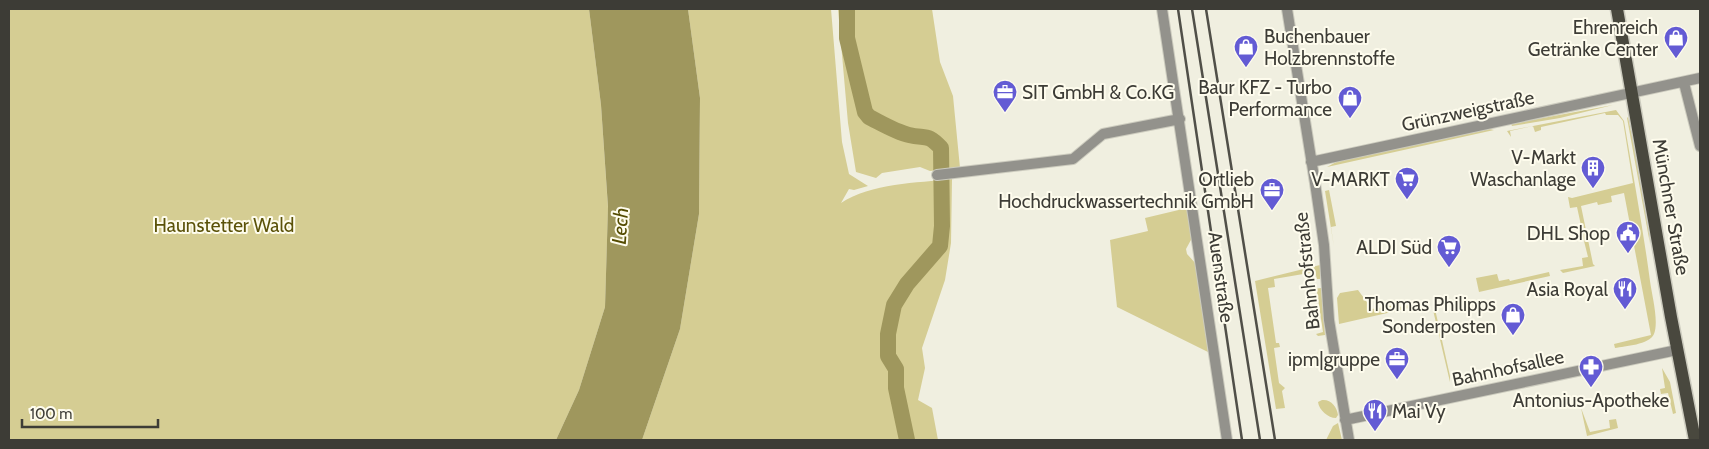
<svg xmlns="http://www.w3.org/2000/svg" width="1709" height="449" viewBox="0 0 1709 449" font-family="Cabin,sans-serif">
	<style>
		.green { fill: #d5cd93 }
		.water { fill: #9f975d }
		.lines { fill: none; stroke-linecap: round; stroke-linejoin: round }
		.river { stroke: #9f975d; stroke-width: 16 }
		.minor-casing { stroke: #cccbbe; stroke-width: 12 }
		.primary-casing { stroke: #cccbbe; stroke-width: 15 }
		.minor { stroke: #93928c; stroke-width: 10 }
		.primary { stroke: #49483e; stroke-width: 12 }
		.rail { stroke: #504f48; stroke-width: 2.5 }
		.labels { text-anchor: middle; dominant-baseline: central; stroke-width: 4; stroke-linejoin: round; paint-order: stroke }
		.poi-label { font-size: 19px; fill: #3d3c36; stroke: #fefced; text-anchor: end }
		.street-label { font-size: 19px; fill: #3d3c36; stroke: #fefced }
		.park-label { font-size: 19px; fill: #5b5209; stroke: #fefced }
		.water-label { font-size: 20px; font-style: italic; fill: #544b00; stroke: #fefced }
	</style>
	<rect width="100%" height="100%" fill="#f0efe0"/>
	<path class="green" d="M9,9H589L601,105L608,208L605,307L579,390L556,440H9Z
		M688,9H831L842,142L849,174L868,186L854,190L849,189L841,203C871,183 917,183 952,179L951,243L945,280L922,348L925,368L918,400L932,408L938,440H642L680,329L699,214L700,98Z
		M838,9H844L848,54L863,116L881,127L894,130L901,126L871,115L865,107L859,70L852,56L849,9H932L940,62L953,96L960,168L930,171L920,167L882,173L876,178L856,172L848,123Z
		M1613,105L1560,118L1512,126L1511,124Z
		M1616,110L1624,121C1633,175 1643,228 1650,281C1652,296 1659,321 1654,334C1649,345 1625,346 1615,348L1614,344L1651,335L1624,193L1611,196L1612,202L1598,205L1597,202L1581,206L1593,264L1595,266L1563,273L1560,270L1583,266L1582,258L1588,257L1582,233H1576L1582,230L1577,207L1570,208L1568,197L1572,198L1633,183L1623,121L1618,115H1606L1605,113L1541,127V130L1535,132L1533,126L1510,131L1511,137L1507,131Z
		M1628,117L1646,202L1650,244L1627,118Z
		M1489,129L1494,130L1327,167L1338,161Z
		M1329,190L1336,226L1331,227L1334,247L1325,191Z
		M1187,208L1192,238L1186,249L1187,254L1197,265L1208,352L1117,307L1110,240L1148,231L1145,218Z
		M1320,265V279H1317L1315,272L1274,279L1275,287L1268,288L1276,343H1279L1280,347L1274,348L1279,383L1285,388L1282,391L1285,408L1276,409L1255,281Z
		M1549,272L1550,276L1479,292L1476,278L1497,274L1499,281L1509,279L1510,281Z
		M1321,288L1325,335L1318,336L1316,334L1323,332L1317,292H1310L1312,289Z
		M1358,290L1372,309L1396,305L1399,307L1418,303V306L1339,324L1337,298L1340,293Z
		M1435,309L1450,376V382L1433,310Z
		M1662,368L1670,382L1676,413L1673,414L1668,393L1661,394L1660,389L1665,388Z
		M1322,400C1331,399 1337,407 1338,415L1336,418C1328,418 1319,410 1318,402Z
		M1581,408L1590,432L1610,428L1609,420L1616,419L1618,428L1587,436Z
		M1338,423L1342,440H1326L1333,426Z"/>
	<path class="water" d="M589,9H688L700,98L699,214L680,329L642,440H556L579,390L605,307L608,207L601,105Z"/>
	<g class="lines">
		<path class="river" d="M847,9V38L865,112L869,117C881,123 896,132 909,135C926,139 927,133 941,148L942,226L940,246L907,284L894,305L888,334V356L896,369V388L907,440"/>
		<defs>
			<path id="minor" d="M1162,9L1227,440
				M1287,9L1315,183L1324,245L1329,320L1349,440
				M1684,83L1700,146
				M1311,162L1700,78
				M937,175L1073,159L1103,134L1180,119
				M1345,420L1677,350"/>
			<path id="primary" d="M1617,9L1671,317L1695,440"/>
		</defs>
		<use href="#minor" class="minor-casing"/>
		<use href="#primary" class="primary-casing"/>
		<use href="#minor" class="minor"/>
		<use href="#primary" class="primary"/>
		<path class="rail" d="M1178,9L1242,440
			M1192,9L1260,440
			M1206,9L1275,440"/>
	</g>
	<defs>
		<symbol id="shop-pin" viewBox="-11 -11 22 30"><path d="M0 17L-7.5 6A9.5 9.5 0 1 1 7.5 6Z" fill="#635bd4" stroke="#fefced"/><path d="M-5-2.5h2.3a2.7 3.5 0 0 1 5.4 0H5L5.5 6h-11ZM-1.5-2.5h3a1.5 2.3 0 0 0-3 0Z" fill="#fff"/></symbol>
		<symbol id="office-pin" viewBox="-11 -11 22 30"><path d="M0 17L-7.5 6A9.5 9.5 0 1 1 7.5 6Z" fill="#635bd4" stroke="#fefced"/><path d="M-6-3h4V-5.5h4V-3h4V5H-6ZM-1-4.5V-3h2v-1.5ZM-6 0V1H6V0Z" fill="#fff"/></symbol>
		<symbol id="building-pin" viewBox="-11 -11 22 30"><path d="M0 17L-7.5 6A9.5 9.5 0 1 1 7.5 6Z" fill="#635bd4" stroke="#fefced"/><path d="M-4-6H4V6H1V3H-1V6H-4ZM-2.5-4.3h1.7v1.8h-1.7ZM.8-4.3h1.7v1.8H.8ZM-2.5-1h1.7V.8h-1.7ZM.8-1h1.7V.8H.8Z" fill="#fff"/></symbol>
		<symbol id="supermarket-pin" viewBox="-11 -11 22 30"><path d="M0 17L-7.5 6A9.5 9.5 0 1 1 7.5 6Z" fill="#635bd4" stroke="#fefced"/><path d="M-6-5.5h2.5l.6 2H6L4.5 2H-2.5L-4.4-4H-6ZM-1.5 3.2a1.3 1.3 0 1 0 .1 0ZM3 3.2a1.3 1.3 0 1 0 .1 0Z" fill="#fff"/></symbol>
		<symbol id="civic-pin" viewBox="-11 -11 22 30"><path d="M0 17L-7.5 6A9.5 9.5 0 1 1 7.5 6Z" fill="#635bd4" stroke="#fefced"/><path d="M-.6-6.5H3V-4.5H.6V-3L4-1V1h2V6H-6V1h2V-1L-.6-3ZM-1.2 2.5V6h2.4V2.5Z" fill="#fff"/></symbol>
		<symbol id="restaurant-pin" viewBox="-11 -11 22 30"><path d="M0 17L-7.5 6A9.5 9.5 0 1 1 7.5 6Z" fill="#635bd4" stroke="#fefced"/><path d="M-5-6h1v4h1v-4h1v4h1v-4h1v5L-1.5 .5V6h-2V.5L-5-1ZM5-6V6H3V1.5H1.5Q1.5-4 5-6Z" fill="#fff"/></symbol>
		<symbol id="pharmacy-pin" viewBox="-11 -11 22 30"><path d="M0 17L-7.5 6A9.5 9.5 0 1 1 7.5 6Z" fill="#635bd4" stroke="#fefced"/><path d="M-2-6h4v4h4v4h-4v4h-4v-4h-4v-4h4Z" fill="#fff"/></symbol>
	</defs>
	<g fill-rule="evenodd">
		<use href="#shop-pin" x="1662" y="24" width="28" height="38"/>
		<use href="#shop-pin" x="1232" y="33" width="28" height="38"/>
		<use href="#office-pin" x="991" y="78" width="28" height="38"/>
		<use href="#shop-pin" x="1336" y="84" width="28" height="38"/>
		<use href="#building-pin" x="1579" y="154" width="28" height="38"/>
		<use href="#supermarket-pin" x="1393" y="165" width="28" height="38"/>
		<use href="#office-pin" x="1258" y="176" width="28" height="38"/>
		<use href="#civic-pin" x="1614" y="219" width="28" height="38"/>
		<use href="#supermarket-pin" x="1435" y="233" width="28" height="38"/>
		<use href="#restaurant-pin" x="1611" y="275" width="28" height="38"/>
		<use href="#shop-pin" x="1499" y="301" width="28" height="38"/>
		<use href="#office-pin" x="1383" y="345" width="28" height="38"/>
		<use href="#pharmacy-pin" x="1577" y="353" width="28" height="38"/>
		<use href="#restaurant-pin" x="1361" y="397" width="28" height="38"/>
	</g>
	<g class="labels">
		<g class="poi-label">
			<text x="1658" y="27">Ehrenreich<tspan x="1658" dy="22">Getränke Center</tspan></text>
			<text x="1264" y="36" text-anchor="start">Buchenbauer<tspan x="1264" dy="22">Holzbrennstoffe</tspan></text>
			<text x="1332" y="87">Baur KFZ - Turbo<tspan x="1332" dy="22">Performance</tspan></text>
			<text x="1022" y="92" text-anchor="start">SIT GmbH &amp; Co.KG</text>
			<text x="1576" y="157">V-Markt<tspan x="1576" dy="22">Waschanlage</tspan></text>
			<text x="1254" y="179">Ortlieb<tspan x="1254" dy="22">Hochdruckwassertechnik GmbH</tspan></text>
			<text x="1390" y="179">V-MARKT</text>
			<text x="1610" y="233">DHL Shop</text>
			<text x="1432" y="247">ALDI Süd</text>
			<text x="1608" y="289">Asia Royal</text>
			<text x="1496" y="304">Thomas Philipps<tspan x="1496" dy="22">Sonderposten</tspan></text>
			<text x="1380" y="359">ipm|gruppe</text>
			<text x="1591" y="400" text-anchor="middle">Antonius-Apotheke</text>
			<text x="1392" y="411" text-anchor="start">Mai Vy</text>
		</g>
		<g class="street-label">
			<text transform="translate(1468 111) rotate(-12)">Grünzweigstraße</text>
			<text transform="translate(1671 207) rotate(80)">Münchner Straße</text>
			<text transform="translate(1307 271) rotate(-96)">Bahnhofstraße</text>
			<text transform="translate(1221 277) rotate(82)">Auenstraße</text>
			<text transform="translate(1508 368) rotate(-12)">Bahnhofsallee</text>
		</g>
		<g class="park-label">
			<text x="224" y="225">Haunstetter Wald</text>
		</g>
		<g class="water-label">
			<text transform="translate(620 226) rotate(-86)">Lech</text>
		</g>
	</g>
	<rect width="1709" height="449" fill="none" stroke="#3d3c36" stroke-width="20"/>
	<path d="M22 419v8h136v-8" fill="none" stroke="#3d3c36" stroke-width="2.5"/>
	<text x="30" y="419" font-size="15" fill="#3d3c36" stroke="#fefced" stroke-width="4" paint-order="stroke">100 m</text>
</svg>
